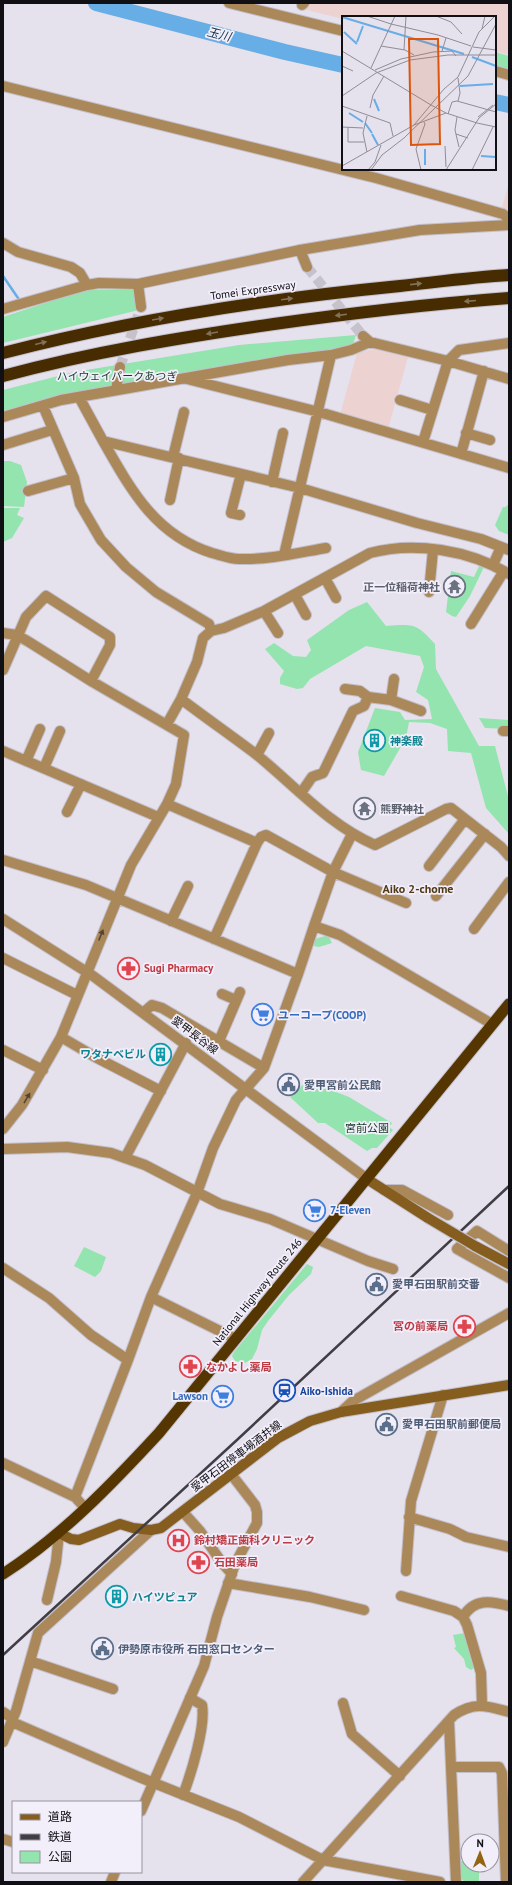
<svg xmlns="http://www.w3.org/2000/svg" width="512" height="1885" viewBox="0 0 512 1885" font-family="'PT Sans','Noto Sans JP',sans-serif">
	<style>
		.industrial { fill: #edd2d2 }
		.green { fill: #94e4b0 }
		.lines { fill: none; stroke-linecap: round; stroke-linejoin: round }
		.stream { stroke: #67ade6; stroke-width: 2.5 }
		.river { stroke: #67ade6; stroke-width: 16 }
		.minor-tunnel { stroke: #c5c2cc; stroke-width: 10; stroke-dasharray: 10 5; stroke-linecap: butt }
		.minor-casing { stroke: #c3bfca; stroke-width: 12 }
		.tertiary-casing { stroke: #c3bfca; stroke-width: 12 }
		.secondary-casing { stroke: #c3bfca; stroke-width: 12 }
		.trunk-casing { stroke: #c3bfca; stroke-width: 13 }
		.motorway-casing { stroke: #c3bfca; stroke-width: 14 }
		.minor { stroke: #aa8859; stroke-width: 10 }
		.tertiary { stroke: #aa8859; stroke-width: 10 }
		.secondary { stroke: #845d1f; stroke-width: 10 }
		.trunk { stroke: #553600; stroke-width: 11 }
		.motorway { stroke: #462c00; stroke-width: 12 }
		.rail { stroke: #403e44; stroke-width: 2.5 }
		.secondary-bridge-casing { stroke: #c3bfca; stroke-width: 12; stroke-linecap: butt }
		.secondary-bridge { stroke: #845d1f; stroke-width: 10 }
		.oneway { fill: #827058 }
		.oneway2 { fill: #554532 }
		.labels { text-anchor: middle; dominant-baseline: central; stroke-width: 3.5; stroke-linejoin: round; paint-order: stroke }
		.street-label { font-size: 11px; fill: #100f13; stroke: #f2eefa }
		.park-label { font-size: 11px; fill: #143723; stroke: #f2eefa }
		.worship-label { font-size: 11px; font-weight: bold; fill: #5b616d; stroke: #f2eefa; text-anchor: end }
		.culture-label { font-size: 11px; font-weight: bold; fill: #0d838f; stroke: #f2eefa; text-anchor: start }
		.health-label { font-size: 11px; font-weight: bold; fill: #be3a42; stroke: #f2eefa; text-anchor: start }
		.shop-label { font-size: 11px; font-weight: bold; fill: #366cbe; stroke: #f2eefa; text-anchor: start }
		.service-label { font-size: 11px; font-weight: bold; fill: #4e5e75; stroke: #f2eefa; text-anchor: start }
		.transit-label { font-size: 11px; font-weight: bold; fill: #164399; stroke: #f2eefa; text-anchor: start }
		.water-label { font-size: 12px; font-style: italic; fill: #133149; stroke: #f2eefa }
		.neighbourhood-label { font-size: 12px; font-weight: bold; fill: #503916; stroke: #f2eefa }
		.inset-river { fill: none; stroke: #67ade6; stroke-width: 2 }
		.inset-road { fill: none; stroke: #908d96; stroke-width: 1 }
		.view { fill: #dd550c; fill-opacity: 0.15; stroke: #dd550c; stroke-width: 2 }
		.inset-edge { fill: none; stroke: #100f13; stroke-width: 2 }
	</style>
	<rect width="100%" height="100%" fill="#e5e1ed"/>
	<path class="industrial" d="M300,3H509V55L495,51V17H343V19L303,9Z
		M509,183V213L501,211Z
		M374,349L408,357L388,429L340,415L357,353Z"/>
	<path class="green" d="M495,52L509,56V70L495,66Z
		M133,289L139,310L3,343V317L84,290Z
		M356,335L352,347C234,362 119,388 3,414V390L74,372L239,345Z
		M3,461H10L21,465L27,482L24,507L3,506Z
		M507,505L509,506V535L499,531L495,525L503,507H506Z
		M3,508H20L17,515L24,518L12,538L3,542Z
		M479,566L484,567L470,596L456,617L452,616L446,612L451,571L474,577Z
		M367,602L386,626C414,624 416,623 435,644L436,669L479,746H495L509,800V834L486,808L471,753L448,751L447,729L430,723L409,722L406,738L384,776L361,770L358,752L375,708L400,712L405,720L432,719L428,700L416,692L424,667L420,656L366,646L310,679L303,688L297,689L280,684V678L284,671L265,649L274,643L293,656L306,657L311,650L307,640L349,610Z
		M479,718L509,720V729L485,728Z
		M328,935L332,943L319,947L314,946L315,939Z
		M307,1081L349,1097L392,1123L389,1127L393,1130L377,1148H372L367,1151L325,1123H318L290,1097Z
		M84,1247L106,1257L101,1271L95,1277L74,1266Z
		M307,1264L313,1267L311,1274L289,1295L268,1321L262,1330L257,1349L252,1359L245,1363L235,1361L232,1356L234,1352Z
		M465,1633L474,1668L471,1670L466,1667L464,1659L454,1648L456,1647L453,1635Z
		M457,1861H468V1865H479V1882L464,1881L457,1876Z"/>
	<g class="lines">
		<path class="stream" d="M3,276L20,301"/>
		<path class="river" d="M96,3L285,52L343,65
			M495,102L509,105"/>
		<path class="minor-tunnel" d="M307,267L363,336
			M120,367L141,307"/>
		<defs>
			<path id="minor" d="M229,3L343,31
				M302,5L304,3
				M495,71L509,75
				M3,86L376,178L503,214L509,219
				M300,250L307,267
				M138,284L141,307
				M363,336L370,342L448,361L509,379
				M187,379L319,412L509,468
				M116,390L120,367
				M79,397L103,441L300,488L417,523L481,539L509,550
				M400,400L432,410
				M43,406L74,478L80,504L101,540L126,567L156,592L209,624L211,631
				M3,417L61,400L288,360L331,355L351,350L370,342
				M466,433L490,440
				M103,441C131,490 155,535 212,553C220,555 230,559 239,559C268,560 297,553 326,548
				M423,442L448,361L459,350L509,343
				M3,445L52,430
				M461,454L484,371
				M173,457L184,412
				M272,482L283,433
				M28,491L74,478
				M170,500L179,458
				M240,515L231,513L241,474
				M284,555L331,355
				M493,565L501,547
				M325,578L336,598
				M429,592L433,550
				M295,595L306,615
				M264,611L278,633
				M471,624L504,571
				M3,633L17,635L29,642L91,681L184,735L176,784L167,804L131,865L61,1037L22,1105L3,1129
				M3,670L26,617L46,596L110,637V645L91,681
				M368,697L391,700L394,679
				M181,699C206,718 232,736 257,755C295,786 329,825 375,845L446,809L451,808L501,847L509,856
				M391,700L421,711
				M167,724L181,699L197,662L203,638L211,631L224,628L264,611L370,553C414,541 469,550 509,574
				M503,731H509
				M3,751L158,817
				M257,755L269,733
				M26,761L40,729
				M44,768L60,731
				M301,793L312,777L323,773L353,711L364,706L368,697L360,691L345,689
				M167,804L257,843
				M67,812L81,784
				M352,834L333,872L406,903
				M3,860L86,885L298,974L314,926L340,935L492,1024
				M429,866L465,819
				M436,896L485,834
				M171,921L188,886
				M474,929L509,882
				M214,939L257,843L261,837L266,835L333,872L314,926
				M3,958L77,995
				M222,994L236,1000
				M144,1012L152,1005L162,1008L264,1068
				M61,1037L97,1058L161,1091
				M219,1041L240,992
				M3,1050L43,1070
				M3,1149L67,1147L111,1153L145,1165L220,1204L270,1219L368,1261L393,1269
				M125,1158L186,1043
				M384,1190H402L448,1215
				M509,1251L477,1231L457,1249L509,1278
				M3,1268L49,1298L91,1335L128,1360
				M151,1297L236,1339
				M341,1412L353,1401L509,1313
				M3,1463L75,1497
				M85,1508L75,1497L128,1360L151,1297L197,1193L213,1148L236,1100L264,1068L298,974
				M183,1512L200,1531L222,1563L232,1574
				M409,1517L450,1529L466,1537L509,1547
				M406,1571L411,1501L443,1395
				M228,1583L310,1597L364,1610
				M401,1596L454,1611L463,1617L467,1625L481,1673L482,1705
				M47,1600L56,1562L59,1533
				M463,1617C474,1598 491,1601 509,1606
				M30,1661L113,1689
				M343,1703L352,1734L400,1776
				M3,1712L12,1718
				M449,1721L456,1882
				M12,1722L139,1777L239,1817L323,1860L440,1882
				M3,1742L16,1711L38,1633L151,1530
				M452,1767H499L502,1773L506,1882
				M183,1795C191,1774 206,1726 202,1705L190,1698
				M3,1839L13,1842
				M303,1882L454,1715C475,1701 487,1706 509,1712"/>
			<path id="tertiary" d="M3,243L18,252L71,267L80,273L87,285
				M3,309L87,285L99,283L138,284L300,250L420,230L509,225
				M3,919L93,976L367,1179
				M141,1811L204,1666L217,1617L235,1564L257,1523V1512L255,1505L231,1474
				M111,1882L115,1872"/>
			<path id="secondary" d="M367,1179L428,1218
				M475,1246L509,1264
				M59,1533L71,1539L79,1540L120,1524L133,1528L151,1530L161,1528L278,1438L310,1421L341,1412L509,1385"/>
			<path id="trunk" d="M3,1574C62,1536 111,1485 159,1433L509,1004"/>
			<path id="motorway" d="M3,353C134,319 266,299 400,286C437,282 473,277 509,275
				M3,376C92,352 183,337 274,324C352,313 430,304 509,298"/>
		</defs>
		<use href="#minor" class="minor-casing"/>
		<use href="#tertiary" class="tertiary-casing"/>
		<use href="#secondary" class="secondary-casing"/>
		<use href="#trunk" class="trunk-casing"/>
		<use href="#motorway" class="motorway-casing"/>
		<use href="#minor" class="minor"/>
		<use href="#tertiary" class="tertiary"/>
		<use href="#secondary" class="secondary"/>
		<use href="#trunk" class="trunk"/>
		<use href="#motorway" class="motorway"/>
		<path class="rail" d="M3,1655L238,1439L509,1186"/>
		<defs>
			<path id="secondary-bridge" d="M428,1218L475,1246"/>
		</defs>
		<use href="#secondary-bridge" class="secondary-bridge-casing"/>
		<use href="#secondary-bridge" class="secondary-bridge"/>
	</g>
	<defs><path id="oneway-solid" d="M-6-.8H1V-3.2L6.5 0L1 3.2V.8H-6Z"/></defs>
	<g class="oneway">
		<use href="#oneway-solid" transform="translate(416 284) rotate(-6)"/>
		<use href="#oneway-solid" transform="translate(287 299) rotate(-7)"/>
		<use href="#oneway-solid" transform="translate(470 301) rotate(175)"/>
		<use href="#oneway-solid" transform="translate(341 315) rotate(173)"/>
		<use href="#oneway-solid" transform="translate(158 319) rotate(-10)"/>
		<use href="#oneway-solid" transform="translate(212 333) rotate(170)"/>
		<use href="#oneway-solid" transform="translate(41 343) rotate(-14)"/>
	</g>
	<g class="oneway2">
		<use href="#oneway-solid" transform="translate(101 935) rotate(-68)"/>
		<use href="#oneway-solid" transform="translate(27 1098) rotate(-59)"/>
	</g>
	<defs>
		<symbol id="temple-ring" viewBox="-11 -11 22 22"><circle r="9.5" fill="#f2eefa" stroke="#6b7280" stroke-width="1.5"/><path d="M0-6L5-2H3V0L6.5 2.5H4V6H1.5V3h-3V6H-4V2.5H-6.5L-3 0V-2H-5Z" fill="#6b7280"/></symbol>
		<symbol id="building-ring" viewBox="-11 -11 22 22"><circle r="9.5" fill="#f2eefa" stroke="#0f9aa8" stroke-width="1.5"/><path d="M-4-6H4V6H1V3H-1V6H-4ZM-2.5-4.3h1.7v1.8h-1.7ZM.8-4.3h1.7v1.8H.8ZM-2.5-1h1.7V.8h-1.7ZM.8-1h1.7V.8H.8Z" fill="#0f9aa8"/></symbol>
		<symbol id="pharmacy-ring" viewBox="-11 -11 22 22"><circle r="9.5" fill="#f2eefa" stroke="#e0444e" stroke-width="1.5"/><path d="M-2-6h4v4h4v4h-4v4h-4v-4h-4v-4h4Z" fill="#e0444e"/></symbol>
		<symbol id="supermarket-ring" viewBox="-11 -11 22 22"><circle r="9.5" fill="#f2eefa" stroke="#3f7fe0" stroke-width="1.5"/><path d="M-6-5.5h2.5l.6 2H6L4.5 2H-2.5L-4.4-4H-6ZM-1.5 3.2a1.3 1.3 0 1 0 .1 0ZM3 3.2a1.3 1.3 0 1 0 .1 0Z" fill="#3f7fe0"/></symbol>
		<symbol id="civic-ring" viewBox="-11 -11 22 22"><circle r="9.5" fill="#f2eefa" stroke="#5c6f8a" stroke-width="1.5"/><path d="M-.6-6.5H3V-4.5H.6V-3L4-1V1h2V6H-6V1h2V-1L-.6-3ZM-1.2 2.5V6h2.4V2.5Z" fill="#5c6f8a"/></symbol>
		<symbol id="station-ring" viewBox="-11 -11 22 22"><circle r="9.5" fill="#f2eefa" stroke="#1a4fb4" stroke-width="1.5"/><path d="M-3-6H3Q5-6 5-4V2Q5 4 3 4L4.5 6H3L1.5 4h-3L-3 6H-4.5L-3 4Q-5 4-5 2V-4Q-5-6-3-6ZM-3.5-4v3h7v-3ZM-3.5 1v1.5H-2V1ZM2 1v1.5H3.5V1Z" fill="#1a4fb4"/></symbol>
		<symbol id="hospital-ring" viewBox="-11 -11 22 22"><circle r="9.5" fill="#f2eefa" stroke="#e0444e" stroke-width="1.5"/><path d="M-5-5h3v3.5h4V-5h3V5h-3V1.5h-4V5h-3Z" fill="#e0444e"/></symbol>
	</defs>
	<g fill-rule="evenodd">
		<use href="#temple-ring" x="442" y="574" width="25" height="25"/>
		<use href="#building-ring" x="362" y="728" width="25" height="25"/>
		<use href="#temple-ring" x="352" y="796" width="25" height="25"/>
		<use href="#pharmacy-ring" x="116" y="956" width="25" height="25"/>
		<use href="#supermarket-ring" x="250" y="1002" width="25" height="25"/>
		<use href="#building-ring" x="148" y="1042" width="25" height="25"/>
		<use href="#civic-ring" x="276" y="1072" width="25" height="25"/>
		<use href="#supermarket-ring" x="302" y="1198" width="25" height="25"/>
		<use href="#civic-ring" x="364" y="1272" width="25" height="25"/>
		<use href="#pharmacy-ring" x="452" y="1314" width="25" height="25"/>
		<use href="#pharmacy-ring" x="178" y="1354" width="25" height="25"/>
		<use href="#station-ring" x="272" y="1378" width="25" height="25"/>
		<use href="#supermarket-ring" x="210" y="1384" width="25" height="25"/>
		<use href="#civic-ring" x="374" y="1412" width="25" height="25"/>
		<use href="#hospital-ring" x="166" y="1528" width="25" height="25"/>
		<use href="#pharmacy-ring" x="186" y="1550" width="25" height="25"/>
		<use href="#building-ring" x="104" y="1584" width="25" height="25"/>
		<use href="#civic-ring" x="90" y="1636" width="25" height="25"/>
	</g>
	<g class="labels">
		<g class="street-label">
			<text transform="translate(253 290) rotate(-8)">Tomei Expressway</text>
			<text transform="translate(195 1035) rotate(37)">愛甲長谷線</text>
			<text transform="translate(257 1292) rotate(-51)">National Highway Route 246</text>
			<text transform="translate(236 1456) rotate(-37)">愛甲石田停車場酒井線</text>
		</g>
		<g class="park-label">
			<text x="117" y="376">ハイウェイパークあつぎ</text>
			<text x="367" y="1128">宮前公園</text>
		</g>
		<g class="worship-label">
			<text x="440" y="587">正一位稲荷神社</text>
			<text x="380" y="809" text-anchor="start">熊野神社</text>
		</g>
		<g class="culture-label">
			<text x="390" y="741">神楽殿</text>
			<text x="146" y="1054" text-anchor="end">ワタナベビル</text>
			<text x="132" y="1597">ハイツピュア</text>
		</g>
		<g class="health-label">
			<text x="144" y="968">Sugi Pharmacy</text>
			<text x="448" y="1326" text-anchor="end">宮の前薬局</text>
			<text x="206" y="1367">なかよし薬局</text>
			<text x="194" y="1540">鈴村矯正歯科クリニック</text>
			<text x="214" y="1562">石田薬局</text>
		</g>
		<g class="shop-label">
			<text x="278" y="1015">ユーコープ(COOP)</text>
			<text x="330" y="1210">7-Eleven</text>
			<text x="208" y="1396" text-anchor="end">Lawson</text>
		</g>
		<g class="service-label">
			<text x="304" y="1085">愛甲宮前公民館</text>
			<text x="392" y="1284">愛甲石田駅前交番</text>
			<text x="402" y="1424">愛甲石田駅前郵便局</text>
			<text x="118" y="1649">伊勢原市役所 石田窓口センター</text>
		</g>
		<g class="transit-label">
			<text x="300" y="1391">Aiko-Ishida</text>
		</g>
		<g class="water-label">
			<text transform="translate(219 34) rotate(14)">玉川</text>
		</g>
		<g class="neighbourhood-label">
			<text x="418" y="888">Aiko 2-chome</text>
		</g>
	</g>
	<g transform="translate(342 16)">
		<rect width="154" height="154" fill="#e5e1ed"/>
		<path class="inset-river" d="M0,1L122,38M2,16L15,28M15,26L21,10M130,41L154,50M118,70L151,68M32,83L37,95M7,97L21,106M23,107L30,117M30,118L36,129M83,133V149M139,140L154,141"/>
		<path class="inset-road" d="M25,0L49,8M94,0L109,6L120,18M49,8L96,19L129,30M140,13L143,0M39,30L63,34L72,39M131,31L154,34M62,34L64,0M0,35L89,89M100,35L104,22M0,50L11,55M29,52L53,0M33,54L59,43L91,36L110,35L114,40M0,80L34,57L68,44L106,39H154M116,85L118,77L116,62M89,89L104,97L135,107M0,90L48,107L51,120M28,92L31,79L42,60M106,98L110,86L115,85L154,96M25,100L21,117L25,136M115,101L113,114L117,131M136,101L151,89M135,107L154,111M72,109L104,97M0,111L21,112M6,111V126H22M114,118L126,122M103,130L104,151M0,150L72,109L102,73L116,61L137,16L153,0M26,154L33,146L39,129M29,154L40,139L62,122L126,60L154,8M79,154L74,133L83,108L82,106M104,154L137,102L154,88M130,154L151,111"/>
		<path class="view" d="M67,23H96L98,128L69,129Z"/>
		<rect width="154" height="154" class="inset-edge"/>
	</g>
	<rect width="512" height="1885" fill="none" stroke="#100f13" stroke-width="8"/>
	<rect x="12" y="1801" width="130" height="72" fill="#f2eefa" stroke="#98959e"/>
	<rect x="20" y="1814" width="20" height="6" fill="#845d1f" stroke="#98959e"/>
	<text x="48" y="1821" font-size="12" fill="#100f13">道路</text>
	<rect x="20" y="1834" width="20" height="6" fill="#403e44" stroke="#98959e"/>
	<text x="48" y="1841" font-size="12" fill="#100f13">鉄道</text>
	<rect x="20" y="1851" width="20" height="12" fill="#94e4b0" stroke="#98959e"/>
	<text x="48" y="1861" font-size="12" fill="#100f13">公園</text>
	<g transform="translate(480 1853) rotate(1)"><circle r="19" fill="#f2eefa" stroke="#98959e"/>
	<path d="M0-3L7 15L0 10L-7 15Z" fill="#936412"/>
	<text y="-6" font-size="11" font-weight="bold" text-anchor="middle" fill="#100f13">N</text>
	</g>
</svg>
